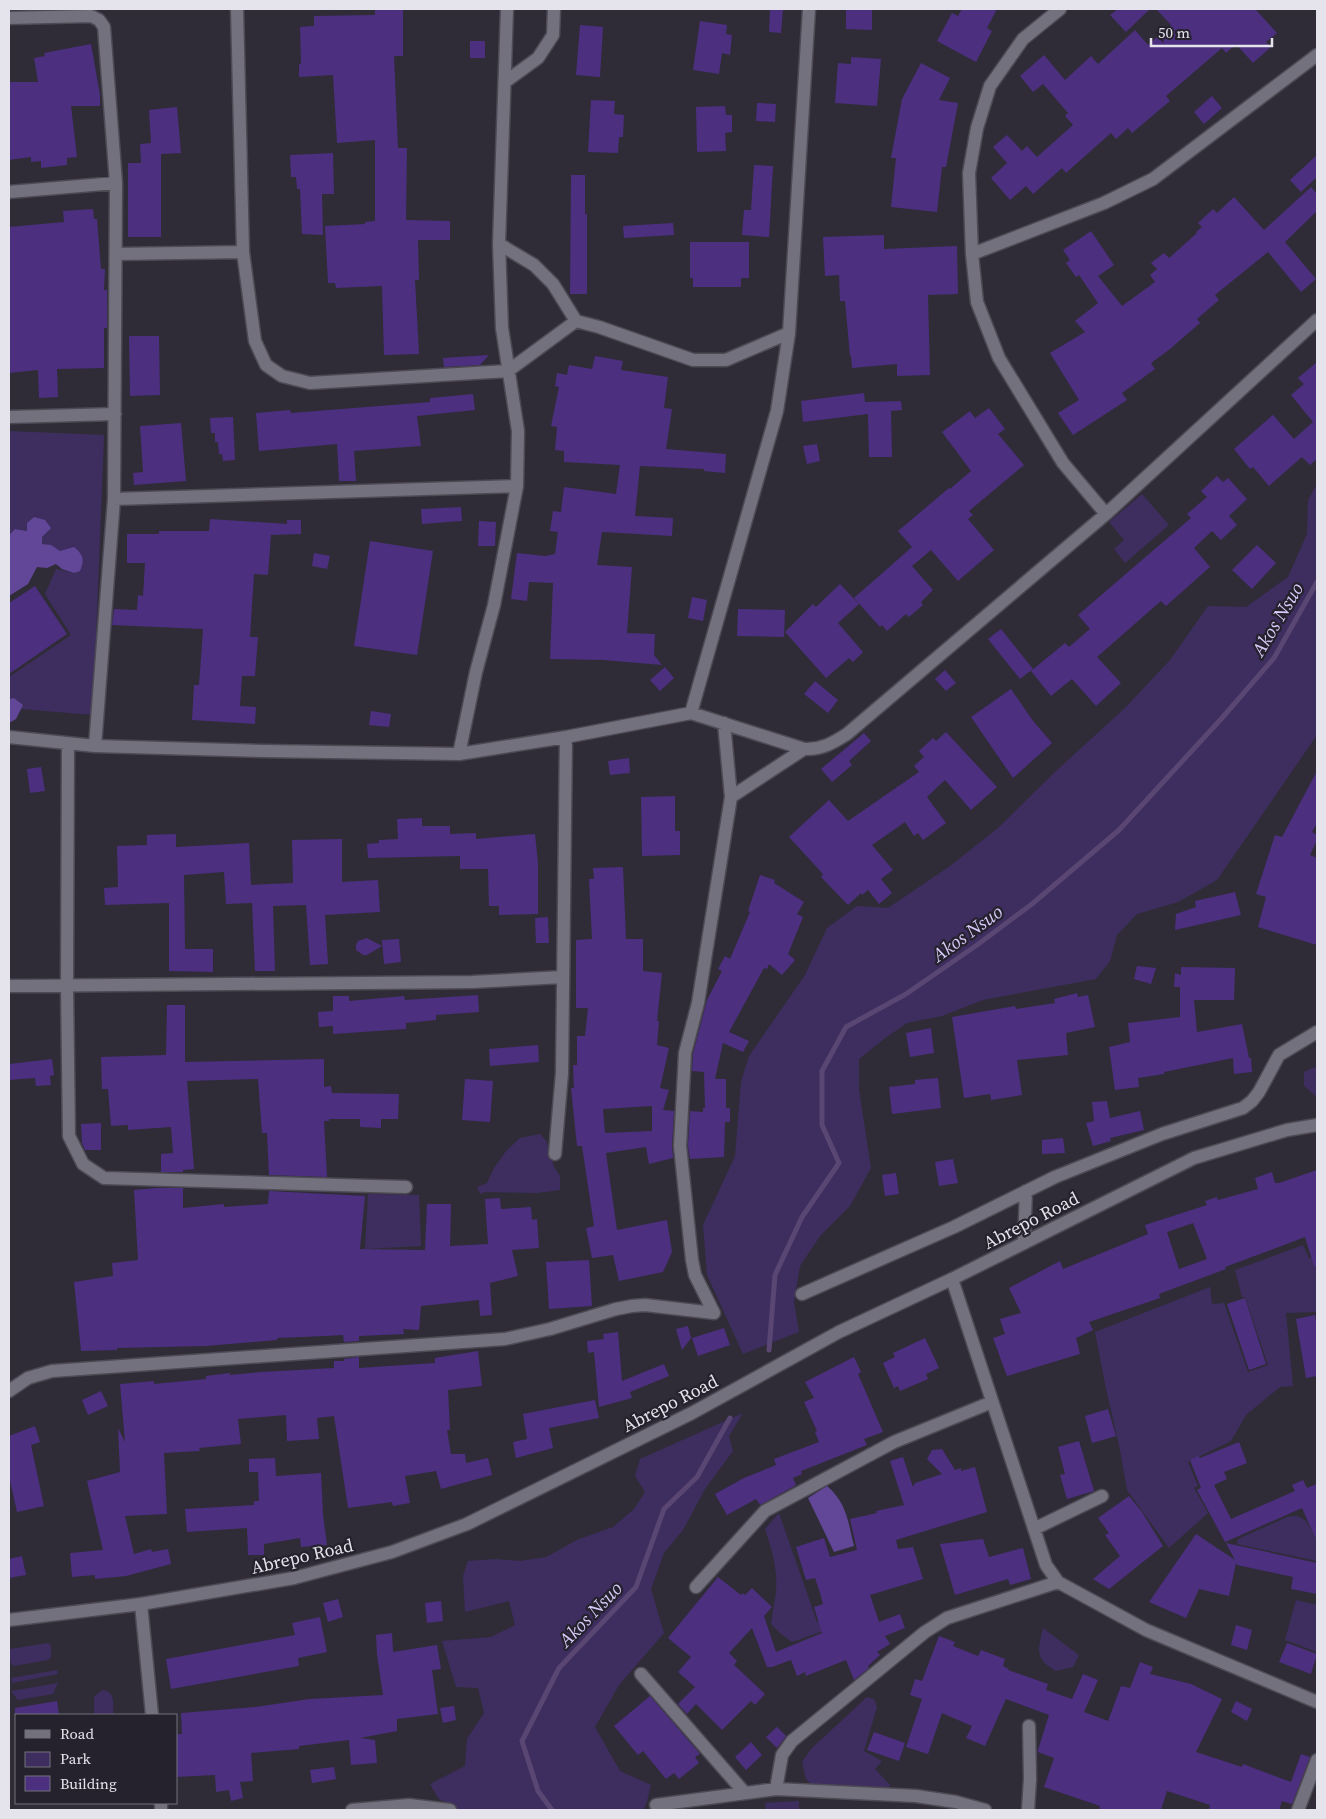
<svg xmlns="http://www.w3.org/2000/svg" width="1326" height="1819" viewBox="0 0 1326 1819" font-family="'Source Serif 4',serif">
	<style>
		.green { fill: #3e2e5f }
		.forest { fill: #624698 }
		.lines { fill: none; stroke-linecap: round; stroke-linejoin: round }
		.stream { stroke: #594672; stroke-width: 5 }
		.building { fill: #4c2f7f; fill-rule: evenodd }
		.minor-casing { stroke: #4d4a54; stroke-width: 15 }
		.secondary-casing { stroke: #4d4a54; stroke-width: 15 }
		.minor { stroke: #74717f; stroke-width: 12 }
		.secondary { stroke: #74717f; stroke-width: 12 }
		.labels { text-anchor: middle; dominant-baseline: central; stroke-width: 4.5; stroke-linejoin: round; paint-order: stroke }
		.street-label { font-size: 18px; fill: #e5e4ec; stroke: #25222e }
		.water-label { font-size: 19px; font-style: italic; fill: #d7cbf9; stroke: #25222e }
	</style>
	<rect width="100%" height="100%" fill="#2f2c38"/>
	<path class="green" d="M9,431L104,435L93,715L21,709L23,705L14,698L9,699V677L71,635L45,594L56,569L74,573C65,559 60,546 42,544V537L28,531L15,529L9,535Z
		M1317,484V735L1217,880L1178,902L1137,914L1117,935L1110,961L1096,979L983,1000L942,1016L907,1023L884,1039L859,1059V1090L871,1168L850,1206L820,1236L800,1266L794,1302L799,1332L743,1354L707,1275L703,1225L735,1156L741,1082L749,1056L805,975L827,928L857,906L888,908L950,866L998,828L1056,771L1125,708L1170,660L1208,606L1246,607L1288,577L1307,534L1308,500Z
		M1142,494L1169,525L1125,563L1114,549L1124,540L1109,522Z
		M1315,1067L1317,1068V1097L1304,1086V1072Z
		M540,1134L547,1142L554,1167L560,1176V1190L537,1193L485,1192L480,1194L477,1187L487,1183L494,1168L506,1151L520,1138Z
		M368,1194L419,1195L421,1246L365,1249Z
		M1303,1245L1309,1258L1317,1256V1312L1286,1313L1293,1386L1280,1387L1246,1415L1231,1441L1188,1462L1198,1486L1194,1488L1208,1513L1169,1548L1127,1490L1120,1450L1105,1384L1095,1332L1210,1287L1212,1304L1224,1303L1248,1372L1268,1365L1245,1297H1242L1235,1270Z
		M743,1413L729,1436L733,1451L705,1489L683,1530L664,1553L651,1589L664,1633L619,1685L595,1727L620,1771L651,1785L646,1805L642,1810H458L438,1798L430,1784L465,1766L467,1739L484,1713L478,1688L456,1687L442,1641L491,1637L515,1625L509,1601L465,1612L463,1576L468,1561L496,1559L520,1561L546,1557L579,1539L613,1527L634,1509L645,1492L635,1476L640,1459Z
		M779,1513L817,1622L822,1621L826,1630L792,1642L781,1634L771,1624C772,1613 775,1603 776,1592C778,1570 772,1550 765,1529Z
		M1294,1516C1308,1517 1310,1529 1316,1540H1317V1561L1237,1544L1238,1539L1287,1517Z
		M1296,1600L1317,1605V1652L1285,1640Z
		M1043,1628L1079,1655L1073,1667L1056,1671C1034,1659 1038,1650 1043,1628Z
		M48,1643L51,1646V1657L48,1660L14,1666L11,1664L9,1651L10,1649Z
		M57,1670L58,1674L12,1683L11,1678Z
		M58,1683L53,1694L18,1700L11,1691Z
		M102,1690C116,1691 113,1705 113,1715H94V1697Z
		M867,1697L874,1699L877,1707L864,1751L882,1761L875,1769L890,1785L888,1791L813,1786L806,1779L802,1762L811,1749Z
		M799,1801V1810H766L765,1803Z"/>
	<path class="forest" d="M34,517L45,520L51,528L42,537V544L51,545L60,551L74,547C83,554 85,560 80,571L74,573L62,569L56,564L47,568L37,567L28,584L9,596V535L15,529L27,531V523Z
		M14,698L23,705L16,719L9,723V699Z
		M827,1486C847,1503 848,1522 854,1546L834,1552L808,1498Z"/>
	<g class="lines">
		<path class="stream" d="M769,1350L775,1275L802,1217L839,1163L822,1125V1071L846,1027L906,994L977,945L1032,904L1119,830L1222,718L1274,658L1317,582
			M552,1810L538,1791L522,1741L559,1668L636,1587L664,1509L697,1477L730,1418"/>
	</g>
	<path class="building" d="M375,9H403V56H394L398,148H407L406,220L450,221V240H418L419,280H415L419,354L384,355L382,286L336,288L335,283H328L325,226L365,224V222L375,221V140L337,143L333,75L299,77V64H301L300,27L314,26V16L375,15Z
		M770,9H783L781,33L769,32Z
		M846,9H872V30L846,29Z
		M962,9H997L987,28L992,31L976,62L937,41L952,13L958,16Z
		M1118,9H1150L1126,32L1110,15Z
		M1156,9H1255L1277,33L1266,42L1271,47L1253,63L1236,44L1226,53L1222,48L1166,96L1170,101L1132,133L1128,128L1116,139L1111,133L1066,173L1062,168L1033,194L1026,186L1010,200L991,178L1007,163L993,147L1007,135L1022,151L1027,146L1037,157L1073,125L1065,116L1068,113L1043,84L1033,92L1020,76L1044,55L1065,80L1091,56L1098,64L1135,30L1148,45L1171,25Z
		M700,21L727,25L726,34L732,35L730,55L722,53L719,74L693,70Z
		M580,25L603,27L600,77L576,75Z
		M470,41H485V58H470Z
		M91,44L100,95V106H71L77,157L67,158V165L41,168V161L31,162V157L9,160V82H38L34,58L45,56L44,53Z
		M851,57L881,59L877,106L835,103L838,63L851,64Z
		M921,63L950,78L939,100L958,103L946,167H942L937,212L891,207L896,158H891L902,99Z
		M1212,96L1222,108L1204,124L1194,112Z
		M591,100L615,101L614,114L624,115L623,137H619L618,153L588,152Z
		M757,103L776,104L775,122L756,121Z
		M725,106L726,115H732V132L725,133L726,151L697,152L696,107Z
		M177,107L181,153L161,154V237H128V163H141L140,144L151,143L149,110Z
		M333,153L334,194H322L323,235L302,234L300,189H297L296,177H291L290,155Z
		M1317,155V177L1301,192L1290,180Z
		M754,165L773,166L769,237L742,235L744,210H751Z
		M571,175H585V214H587V294H570Z
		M1311,187L1317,194V211L1285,242L1316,279L1301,292L1268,252L1215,295L1219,300L1197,319L1200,323L1170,349L1151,363L1155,369L1122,393L1127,400L1073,435L1058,413L1079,400L1050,353L1085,332L1075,321L1098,303L1079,275L1076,277L1066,263L1070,260L1063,250L1091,231L1114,265L1098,276L1122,306L1155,282L1150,275L1157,269L1151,263L1164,253L1169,258L1197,233L1196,232L1202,227L1198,223L1213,209L1217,213L1234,197L1264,230Z
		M93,209L94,219H97L101,269H105L104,290H107V328H104V368L57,369L58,397L39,398L38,370L9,373V227L64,222L63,211Z
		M673,223L674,235L624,238L623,226Z
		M884,235V249L957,246L958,294L928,295L930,375L897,376V364L852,368L851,356H850L845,301H840L839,275L825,276L823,237Z
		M690,242H749V278H741V287H693V278H690Z
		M129,336H159L160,395L130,396Z
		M489,355L480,365L444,367L443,358Z
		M595,356L623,361L621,370L668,377L664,408L672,409L666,449L726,454L725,473L704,471V469L640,466L635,516L673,518L672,536L602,532L597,565L632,567L627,633L655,634L654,655L662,665L604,660L550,659L553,583L529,582L527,601L511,599L517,553L545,556L555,554L558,532L550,531L553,511L561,512L564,487L616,494L620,465L564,462V451L555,450L557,427L551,426L559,387L555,386L557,373L567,375L569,365L592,369Z
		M1317,362V459L1310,465L1302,457L1269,486L1253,467L1250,469L1234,449L1273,415L1294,439L1313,422L1291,395L1304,384L1298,378Z
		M864,393L865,402L901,401L902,410L891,411L892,457H869L868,414L803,422L801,401Z
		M473,394L475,410L417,416L421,446L354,451L356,481H339L337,444L259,451L256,413L290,410L291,413L430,402V398Z
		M989,408L1005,429L998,434L1024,465L969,511L973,515L968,519L994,550L958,581L931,550L912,566L933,590L921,602L923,605L909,617L906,614L887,631L882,625L880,627L854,598L912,547L898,531L949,488L950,489L971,471L942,432L970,411L975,418Z
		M233,417L235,460L223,461L222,454H219L218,442H215V433H211L210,418Z
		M181,423L186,481L134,485L133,473L143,472L140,426Z
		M817,444L820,461L807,464L803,446Z
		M1217,476L1223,482L1228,478L1247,499L1229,516L1237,525L1221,540L1212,531L1194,548L1210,567L1166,606L1161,601L1097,657L1121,683L1096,706L1072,679L1051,696L1031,671L1065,643L1069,647L1090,629L1078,615L1191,518L1187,514L1207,497L1201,491Z
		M461,507L462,521L422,524L421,509Z
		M210,519L287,524V520H301V534L271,535L268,575L254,574L250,637H258L255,676H242L240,706L256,707L255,724L192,720L194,685H199L203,629L112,625L114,609L137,610L138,595L143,596L145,563H127V534H159V531H209Z
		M479,521L496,522L495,546H478Z
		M370,541L433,551L417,655L354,646Z
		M1257,545L1276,563L1252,589L1232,570Z
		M314,553L330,556L327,569L312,566Z
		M840,584L859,604L838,623L863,652L853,662L849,658L826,678L785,632L813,604L816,607Z
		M35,586L67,634L9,674V603Z
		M692,597L707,600L703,621L688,618Z
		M738,609L785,610L784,637L737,636Z
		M1001,629L1033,669L1020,679L988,639Z
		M665,667L674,678L660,691L650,680Z
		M945,670L956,683L946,691L935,679Z
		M815,681L838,700L828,713L804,694Z
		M1011,689L1033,721L1052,743L1013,778L971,717Z
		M371,711L391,714L389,727L369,725Z
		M946,732L997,787L971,810L945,780L927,797L946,823L923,840L918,833L914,836L905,822L872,845L893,870L881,879L892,893L879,904L868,890L862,895L861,893L848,905L821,877L823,874L789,837L829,800L848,821L919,772L914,766L924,757L919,751L933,738L936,741Z
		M864,733L871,741L849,761L852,765L832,782L821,769Z
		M629,758L630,773L610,775L608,761Z
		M41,767L45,791L30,793L27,769Z
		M1317,771V823L1312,832L1317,835V840L1310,855L1317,858V945L1258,927L1266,897L1256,894L1275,835L1282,837Z
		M675,796V831H680V855L642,856L641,797Z
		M422,818V826H450V834L476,833V839L535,834L538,863V914L499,915V906H489L488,869H460V856L368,858L367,844L379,843V840L398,839L397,819Z
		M176,834V847L249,843L251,885L293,883L292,840L342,839V882L378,880L380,912L325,915L328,964L310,965L306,905L273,906L275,971H255L252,903L226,904L224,872L184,875L185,949H213V972L169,971V903L105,905L104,888L118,887L117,846L147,845V835Z
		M623,867L626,939H643V971L662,973L657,1021H659L657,1045L669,1048L660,1088L669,1090L663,1110L674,1111L672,1146L673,1158L649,1164L646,1147L606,1153L617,1230L667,1220L672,1252L663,1272L619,1281L613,1255L592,1258L586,1228L594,1226L582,1146H577L571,1088H574L573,1065H577V1036H585L588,1008H576V940L592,939L589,879H594L593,868ZM652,1106V1131L605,1133L603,1109Z
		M760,875L775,880L774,883L804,902L797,914L803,917L788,954L795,960L782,975L769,964L767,969L764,968L729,1032L749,1041L743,1052L723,1043L715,1079H726V1108H730V1122H725L724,1157L690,1159L688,1146L690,1111L703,1112V1108H705L704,1072L692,1071L693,1054L707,1000L722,971L718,969L725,956L730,959L750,912L748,911Z
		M1235,892L1241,915L1175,930L1176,914L1196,907L1195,901Z
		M548,917L549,943H536L535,918Z
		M367,938L382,946L367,955H363L356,950V945L358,941Z
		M399,939L401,962L384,964L382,940Z
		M1137,966L1156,968L1151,984L1134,979Z
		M1181,967L1235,968L1234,1000H1194L1197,1032L1242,1024L1249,1058H1251L1252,1072L1234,1074L1233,1058L1164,1072V1074L1138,1078L1139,1087L1115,1090L1109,1047L1130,1042L1128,1023L1180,1017V987H1174L1175,973L1181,975Z
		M1077,993L1078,997L1088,995L1095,1027L1066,1033L1068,1055L1017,1060L1022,1095L991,1100L990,1094L964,1098L952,1017L1015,1006L1016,1009L1055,1003L1054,999Z
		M478,995L479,1012L436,1015V1020L406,1023V1029L333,1034V1026L319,1027L318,1012L333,1011V996H349V1001L404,996L405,1000Z
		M167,1005H185V1062L324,1059V1087L331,1086L332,1093L399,1094L398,1119H381V1128L360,1127V1119H329V1121H324L327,1177L269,1175L267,1133H262L258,1079L187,1081L194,1169L183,1170V1172H161V1154L173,1153L171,1127L128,1130V1125L111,1126L108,1089H102L101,1057L166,1055Z
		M931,1028L934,1053L910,1057L906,1033Z
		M538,1045L539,1062L490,1066L489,1049Z
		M52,1059L54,1075L50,1076L51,1085L36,1086L35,1078L9,1080V1064Z
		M938,1078L941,1108L892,1114L889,1087L915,1084V1080Z
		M465,1079L493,1081L490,1122L462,1120Z
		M1107,1101L1110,1118L1140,1111L1144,1130L1110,1138L1111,1141L1093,1146L1086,1123L1094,1121L1092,1102Z
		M101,1123V1150H85L82,1143L81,1124Z
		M1063,1138L1065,1153L1042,1154V1140Z
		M953,1159L958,1183L939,1186L935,1162Z
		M1317,1170V1266H1314L1305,1237L1225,1267L1226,1269L1159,1294L1160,1298L1089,1322L1093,1330L1076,1338L1080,1354L1007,1376L993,1338L1005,1334L1000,1319L1021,1313L1009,1288L1060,1261L1063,1269L1148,1234L1145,1225L1207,1205L1205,1201L1217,1197L1218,1200L1258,1189L1255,1178L1272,1172L1275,1183H1279ZM1193,1223L1207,1259L1179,1269L1167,1232Z
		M896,1173L899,1194L885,1196L882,1175Z
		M156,1188H183V1208L224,1204V1207L268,1204L269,1191L365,1196L360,1249L425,1250L427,1204H451L450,1246L488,1244L485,1199L500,1198L501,1209L531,1207L532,1220L537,1219L539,1248L512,1250L518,1276L490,1283L492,1315L480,1316L479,1300L421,1306L419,1330L403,1329L404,1334L359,1336V1341L344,1342L343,1335L325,1336L277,1338V1340L205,1346L117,1348V1350L81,1351L74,1282L113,1276L112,1263L138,1260L134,1190Z
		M589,1260L592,1306L549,1309L546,1262Z
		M1245,1298L1266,1364L1249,1370L1227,1304Z
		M1315,1315L1317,1329V1376L1306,1378L1296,1319Z
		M688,1326L691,1338L682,1350L676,1329Z
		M724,1328L730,1345L698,1356L692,1338Z
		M618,1332L622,1381L664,1364L669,1376L630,1392L632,1398L599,1407L594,1352L588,1353L587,1341L604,1339L603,1334Z
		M925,1338L939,1368L926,1374L928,1379L900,1391L898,1386L894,1388L883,1363L895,1357L893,1353Z
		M478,1351L482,1386L448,1390L450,1430H447L451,1454H465L466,1463L488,1458L492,1475L441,1489L436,1471L405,1476L410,1503L393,1506L392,1502L348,1508L334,1416L317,1418L319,1439L287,1441L286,1415L238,1419L241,1444L199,1448L200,1451L164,1453L167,1514L125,1516L134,1554L151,1549L152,1552L168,1549L171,1564L126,1576L95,1579V1575L72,1577L70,1553L103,1550L87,1481L120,1472L118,1428L125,1442L120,1384L154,1381V1384L206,1379V1376L230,1373V1375L261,1372L334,1368V1361H344V1359L359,1357V1368L435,1363V1358Z
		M854,1357L861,1372L858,1374L883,1432L864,1439L867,1445L801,1471L802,1474L793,1478L796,1485L760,1505L756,1499L727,1515L715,1494L744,1478L776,1465L774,1459L819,1442L815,1432L817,1431L804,1402L814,1398L805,1382Z
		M101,1391L108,1406L88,1415L82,1400Z
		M595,1400L599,1418L549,1428L553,1448L516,1458L513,1442L527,1439L523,1414Z
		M1108,1409L1116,1436L1092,1443L1085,1416Z
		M35,1426L40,1442L31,1445L44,1506L17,1512L9,1476V1436Z
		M1079,1441L1094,1491L1067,1499L1060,1475L1065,1474L1058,1447Z
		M1239,1442L1247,1463L1224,1472L1227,1479L1214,1485L1231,1519L1295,1491L1292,1485L1303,1480L1307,1488L1317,1484V1542L1302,1508L1225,1542L1197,1490L1201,1488L1190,1460L1198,1456L1200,1458Z
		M942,1449L955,1470L961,1468V1471L975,1467L987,1512L896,1540L898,1549L913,1547L923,1579L870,1595L879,1622L900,1614L905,1628L885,1636L890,1644L877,1652L880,1655L868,1666L869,1668L854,1680L846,1660L806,1676L805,1672L797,1676L791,1660L772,1667H767L752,1628L729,1653L737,1661L734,1665L765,1694L755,1705L751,1701L722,1730L696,1704L687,1714L678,1704L695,1687L678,1672L691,1657L668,1638L718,1577L741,1595L743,1593L745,1595L752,1588L772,1607L764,1616L776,1652L822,1633L814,1607L823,1604L820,1593L815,1578L806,1580L796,1547L824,1538L830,1557L857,1550L850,1519L877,1513L876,1511L904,1505L890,1461L903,1457L913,1487L915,1483L942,1474L927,1459L932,1450Z
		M275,1458L276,1476L321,1473L323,1515L327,1545L301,1547L300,1538L264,1544V1555H248L247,1528L187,1532L185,1509L254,1505V1501H259L258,1472H249V1459Z
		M1129,1496L1142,1512L1163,1546L1109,1589L1093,1579L1120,1556L1105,1535L1109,1533L1098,1518Z
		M1196,1534L1235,1560L1226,1543L1317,1563V1594L1291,1589L1293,1577L1237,1565L1236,1563L1229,1596L1199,1589L1186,1618L1149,1602Z
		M983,1539L989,1557L1023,1548L1031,1579L1010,1585L1008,1579L955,1595L940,1544Z
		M22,1556L26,1575L9,1578V1559Z
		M338,1599L343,1617L328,1622L323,1603Z
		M441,1601L443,1621L427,1623L425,1603Z
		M320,1617L327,1652L298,1658L299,1666L171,1689L166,1659L295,1635L292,1623Z
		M1236,1625L1252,1630L1247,1650L1231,1645Z
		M392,1633L393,1652L437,1645L441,1669L432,1670L438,1714L397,1719V1731L360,1738L375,1740L377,1763L351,1765L349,1740L299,1746V1749L251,1753L253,1781L240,1782L243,1798L231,1801L229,1790L216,1792L215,1775L176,1777V1734H182L181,1713L255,1707L310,1699L383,1695L377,1655L376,1635Z
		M939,1636L955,1642L953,1646L978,1656L981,1650L1005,1659L1003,1666L1009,1669L1008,1670L1048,1684L1046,1690L1072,1699L1083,1674L1098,1680L1084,1712L1108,1721L1121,1686L1130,1688L1140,1662L1153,1667L1150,1674L1191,1684L1222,1699L1196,1752L1242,1767L1243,1764L1291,1782L1301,1754L1310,1757L1292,1804L1282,1801L1279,1810H1209L1210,1805L1167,1791L1161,1810H1099L1100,1806L1044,1787L1054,1758L1038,1752V1750L1049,1715L1006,1699L985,1746L966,1738L972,1726L942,1713L928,1754L906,1747L922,1699L910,1695L915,1679L922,1681Z
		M1287,1643L1317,1654L1311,1674L1279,1662Z
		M650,1696L700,1754L695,1757L699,1763L679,1779L674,1773L666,1779L643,1751L638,1755L614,1726Z
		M57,1701L59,1715H15V1708Z
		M1236,1701L1252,1709L1247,1721L1231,1712Z
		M454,1706L456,1720L443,1723L440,1708Z
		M777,1727L786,1736L777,1748L766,1737Z
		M874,1732L905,1743L899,1761L867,1750Z
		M751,1742L762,1755L746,1770L735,1757Z
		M334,1767L336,1779L312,1783L310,1770Z"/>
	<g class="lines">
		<defs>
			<path id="minor" d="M237,9L243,252L255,341L266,365L282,376L310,383L508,371L576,321L599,327L693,360H726L789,333
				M1060,9L1023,39L990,86L977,128L969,173L972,254L977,302L999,358L1063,463L1106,514
				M9,18L91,16L99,20L104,27L116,183L9,192
				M505,82L538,58L553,35L554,9
				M499,244L534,265L553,284L576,321
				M117,254L243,252
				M972,254L1104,203L1153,179L1317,55
				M9,417L115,414
				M114,499L116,183
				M691,713L777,411L789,333L809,9
				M9,737L95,746L264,751L459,754L566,737L691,713L804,749C821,750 833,743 847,734L1106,514L1317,320
				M68,744L67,985L69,1136L83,1164L104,1178L406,1187
				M95,746L114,499L517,486
				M459,754L476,672L494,605L517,486L518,431L502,328L499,244L507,9
				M731,797L804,749
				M9,986L472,982L562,977
				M555,1154L562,1073L566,737
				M1024,1243L1026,1191
				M952,1279L1046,1565L1058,1582L1146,1630L1317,1702
				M802,1294L954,1227L1055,1177L1162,1134L1243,1108L1252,1101L1259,1092L1279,1055L1317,1032
				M9,1391L28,1378L52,1371L505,1339L550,1329L616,1309L632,1306L645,1305L714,1313L695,1275L692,1260L680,1146L685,1053L698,1003L731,797L724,723
				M1034,1529L1102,1496
				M696,1587L765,1511L894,1442L992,1402
				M141,1604L152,1715
				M641,1674L744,1792
				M776,1789L782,1755L792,1741L925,1632L947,1618L1058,1582
				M161,1803V1810
				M656,1805L776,1789L916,1796L956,1802L985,1810
				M352,1810L409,1805L450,1810
				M1028,1810L1030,1779L1029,1726
				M1298,1810L1317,1760"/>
			<path id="secondary" d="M9,1620L141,1604L294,1578L392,1552L467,1524L692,1413L839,1332L952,1279L1194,1158L1287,1130L1317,1125"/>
		</defs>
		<use href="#minor" class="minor-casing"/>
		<use href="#secondary" class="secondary-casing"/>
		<use href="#minor" class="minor"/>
		<use href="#secondary" class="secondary"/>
	</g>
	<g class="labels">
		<g class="street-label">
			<text transform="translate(1031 1220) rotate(-27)">Abrepo Road</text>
			<text transform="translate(670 1403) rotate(-27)">Abrepo Road</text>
			<text transform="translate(302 1556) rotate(-13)">Abrepo Road</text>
		</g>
		<g class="water-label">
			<text transform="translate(1277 619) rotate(-59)">Akos Nsuo</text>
			<text transform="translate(967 933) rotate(-36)">Akos Nsuo</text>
			<text transform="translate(590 1614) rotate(-46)">Akos Nsuo</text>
		</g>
	</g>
	<rect width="1326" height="1819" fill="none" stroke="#e5e4ec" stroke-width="20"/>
	<rect x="15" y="1714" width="162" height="90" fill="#25222e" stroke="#72707a"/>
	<rect x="25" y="1730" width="25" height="8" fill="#74717f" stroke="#72707a"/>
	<text x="60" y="1739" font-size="15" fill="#e5e4ec">Road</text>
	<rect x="25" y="1752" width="25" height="15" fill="#3e2e5f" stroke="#72707a"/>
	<text x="60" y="1764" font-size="15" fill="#e5e4ec">Park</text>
	<rect x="25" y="1776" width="25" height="15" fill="#4c2f7f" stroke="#72707a"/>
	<text x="60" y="1789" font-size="15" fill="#e5e4ec">Building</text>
	<path d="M1151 38v8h121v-8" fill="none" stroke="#e5e4ec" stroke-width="2.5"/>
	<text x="1158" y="38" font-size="15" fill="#e5e4ec" stroke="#25222e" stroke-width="4" paint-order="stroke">50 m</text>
</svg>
